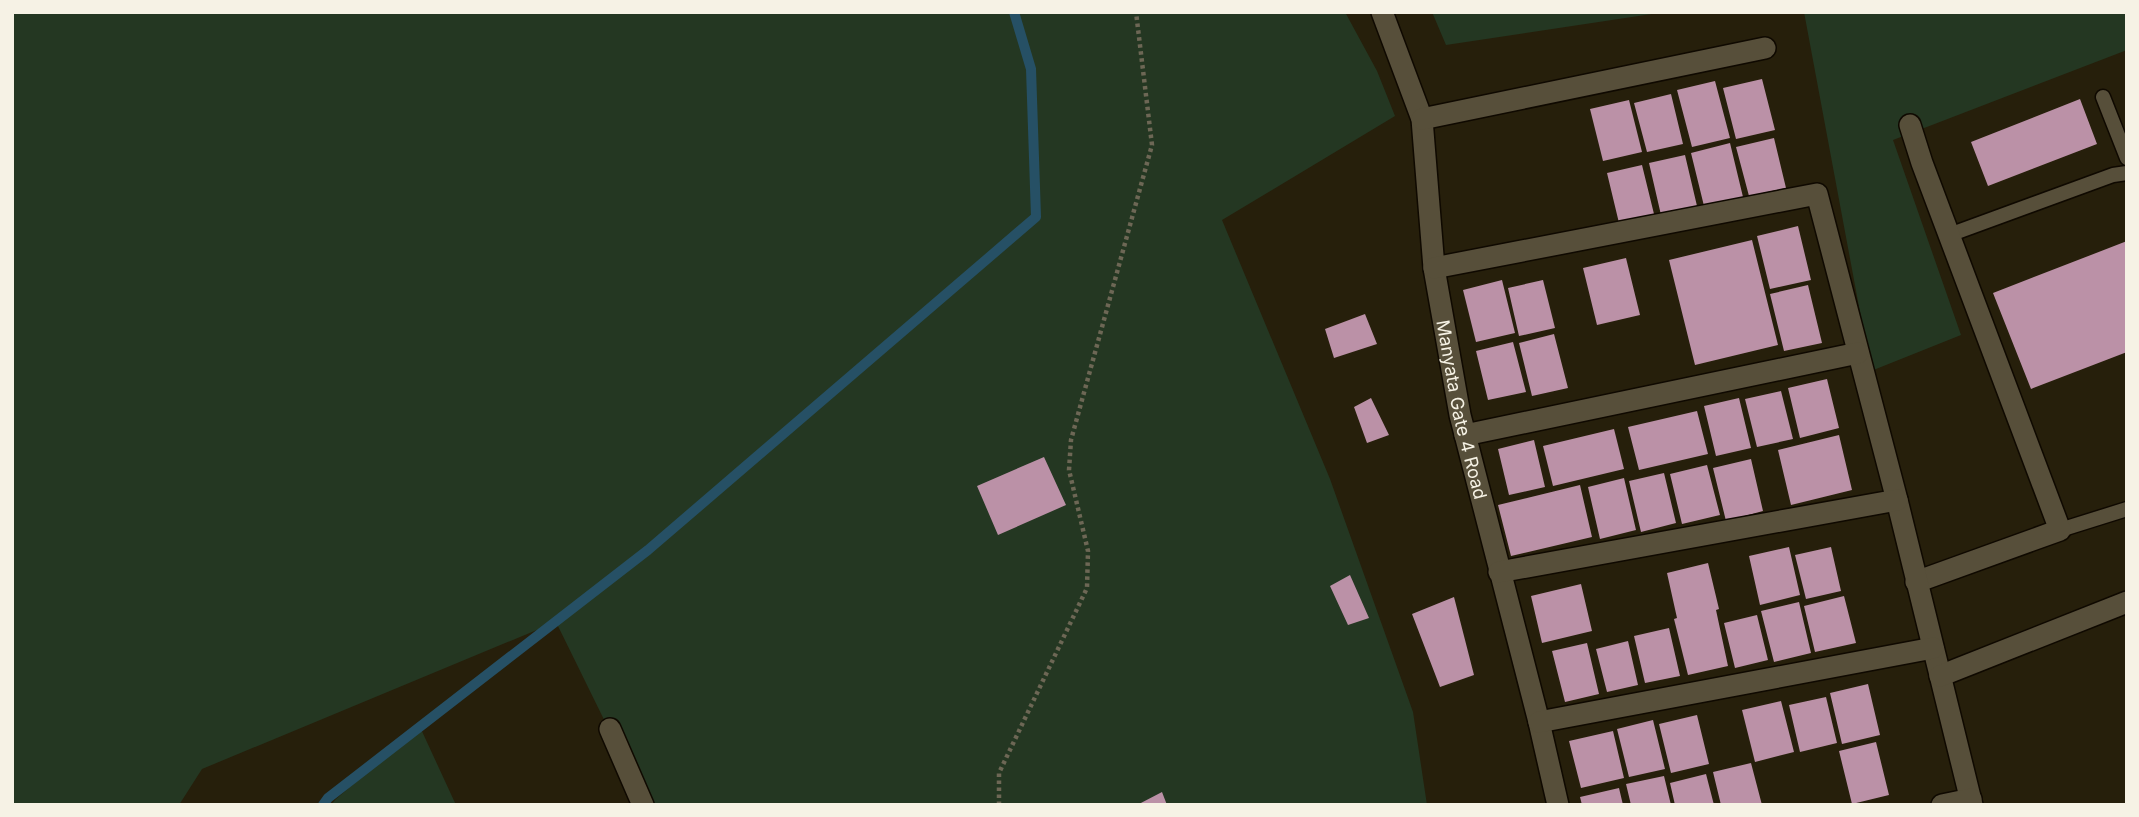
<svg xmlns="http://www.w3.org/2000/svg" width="2139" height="817" viewBox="0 0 2139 817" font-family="Inter,sans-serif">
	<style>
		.green { fill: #243722 }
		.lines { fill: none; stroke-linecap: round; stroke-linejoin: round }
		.stream { stroke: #265065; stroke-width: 10 }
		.building { fill: #bb91a7 }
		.lane-casing { stroke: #0f0900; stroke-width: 17 }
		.street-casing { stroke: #0f0900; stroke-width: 24 }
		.path { stroke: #6d6755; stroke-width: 4.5; stroke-dasharray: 3.5 3.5; stroke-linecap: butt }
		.lane { stroke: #574f3a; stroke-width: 14 }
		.street { stroke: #574f3a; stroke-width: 21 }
		.labels { text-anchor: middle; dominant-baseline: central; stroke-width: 7; stroke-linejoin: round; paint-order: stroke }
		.street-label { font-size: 18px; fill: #f6f2e5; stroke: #1d1604 }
	</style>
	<rect width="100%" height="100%" fill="#261f0b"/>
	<path class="green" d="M12,12H1345L1377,71L1395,116L1222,220L1330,479L1413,712L1427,805H646L556,622L202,769L179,805H12Z
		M1432,12H1665L1446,45Z
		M1804,12H2127V50L1893,140L1961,335L1871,371Z
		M420,727L456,805H331L336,799Z"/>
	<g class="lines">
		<path class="stream" d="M323,805L328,798L648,550L1036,217L1031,69L1014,12"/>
	</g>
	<path class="building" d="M1762,79L1775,130L1736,139L1723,88Z
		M1715,81L1730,138L1692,147L1677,90Z
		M1671,94L1683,144L1647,152L1634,103Z
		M2080,99L2097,144L1988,186L1971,142Z
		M1629,100L1642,152L1603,161L1590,109Z
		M1774,138L1786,188L1749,196L1736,147Z
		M1730,143L1743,197L1704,206L1691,153Z
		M1685,155L1697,206L1661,215L1649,163Z
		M1642,165L1654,214L1619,223L1607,173Z
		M1798,226L1811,280L1770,289L1757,236Z
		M1752,240L1778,345L1695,365L1669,260Z
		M2127,241V352L2031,389L1993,293Z
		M1626,258L1640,315L1597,325L1583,268Z
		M1502,280L1515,333L1476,342L1463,290Z
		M1543,280L1555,328L1519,336L1508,288Z
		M1808,285L1822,343L1784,351L1770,294Z
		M1365,314L1377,344L1334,358L1325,329Z
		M1554,334L1568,388L1532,396L1519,343Z
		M1513,342L1526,392L1488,400L1476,351Z
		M1827,379L1839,428L1800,438L1788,388Z
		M1781,391L1793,439L1757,447L1745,399Z
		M1371,398L1389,435L1367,443L1354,407Z
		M1739,398L1751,448L1716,456L1704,406Z
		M1697,411L1708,454L1639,470L1628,427Z
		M1614,429L1624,469L1553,486L1543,446Z
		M1839,435L1852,490L1791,505L1778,450Z
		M1534,440L1545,487L1509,495L1498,449Z
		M1044,457L1066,505L998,535L977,486Z
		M1751,459L1763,511L1726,521L1713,468Z
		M1707,465L1720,515L1682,524L1670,474Z
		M1664,473L1676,523L1641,532L1629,481Z
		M1624,478L1636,530L1600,539L1588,487Z
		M1580,485L1592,537L1511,556L1498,505Z
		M1789,547L1800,595L1760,605L1749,556Z
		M1831,547L1841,591L1806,599L1795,555Z
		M1708,563L1719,609L1716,610L1728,666L1688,675L1674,619L1677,618L1667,573Z
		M1350,575L1369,618L1348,625L1330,586Z
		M1581,584L1592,631L1542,643L1531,596Z
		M1844,596L1856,643L1815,652L1804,606Z
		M1454,597L1474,675L1440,687L1412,614Z
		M1799,602L1811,653L1774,662L1761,611Z
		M1757,615L1768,660L1735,668L1724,623Z
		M1669,628L1680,676L1645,683L1634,636Z
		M1628,641L1638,685L1607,692L1596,649Z
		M1587,643L1599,694L1565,702L1552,651Z
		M1868,684L1880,735L1842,744L1830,693Z
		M1826,697L1837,743L1800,752L1789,705Z
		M1781,701L1794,752L1755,762L1742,710Z
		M1697,715L1709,764L1671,773L1659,724Z
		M1653,720L1665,769L1629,777L1617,729Z
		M1613,731L1624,778L1581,788L1569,741Z
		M1876,742L1889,795L1852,804L1839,751Z
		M1751,763L1762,805H1721L1713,772Z
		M1706,774L1714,805H1675L1670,783Z
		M1664,776L1671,805H1631L1626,784Z
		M1619,788L1623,805H1582L1580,797Z
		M1162,792L1167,805H1137Z"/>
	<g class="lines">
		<defs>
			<path id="lane" d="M2103,97L2127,158
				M1949,235L2113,175L2127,173
				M2060,530L2127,509"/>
			<g id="street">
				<path id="s1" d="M1382,12L1422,119L1434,268L1460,415L1539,722L1558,805"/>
				<path d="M1422,119L1765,48"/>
				<path d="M1910,125L1922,163L2060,530L1916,582"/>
				<path d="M1434,268L1817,194L1897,500L1972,805"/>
				<path d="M1465,435L1858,353"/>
				<path d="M1499,572L1897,500"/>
				<path d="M1940,676L2127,602"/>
				<path d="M1539,722L1933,648"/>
				<path d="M610,729L643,805"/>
				<path d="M1942,805L1971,799"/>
			</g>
		</defs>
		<use href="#lane" class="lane-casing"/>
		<use href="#street" class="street-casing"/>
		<path class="path" d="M999,805V773L1087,588L1088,551L1069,470L1071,440L1152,145L1136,12"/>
		<use href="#lane" class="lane"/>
		<use href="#street" class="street"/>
	</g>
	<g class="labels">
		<g class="street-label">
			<text stroke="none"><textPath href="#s1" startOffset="408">Manyata Gate 4 Road</textPath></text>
		</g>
	</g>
	<rect width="2139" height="817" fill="none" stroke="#f6f2e5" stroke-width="28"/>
</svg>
